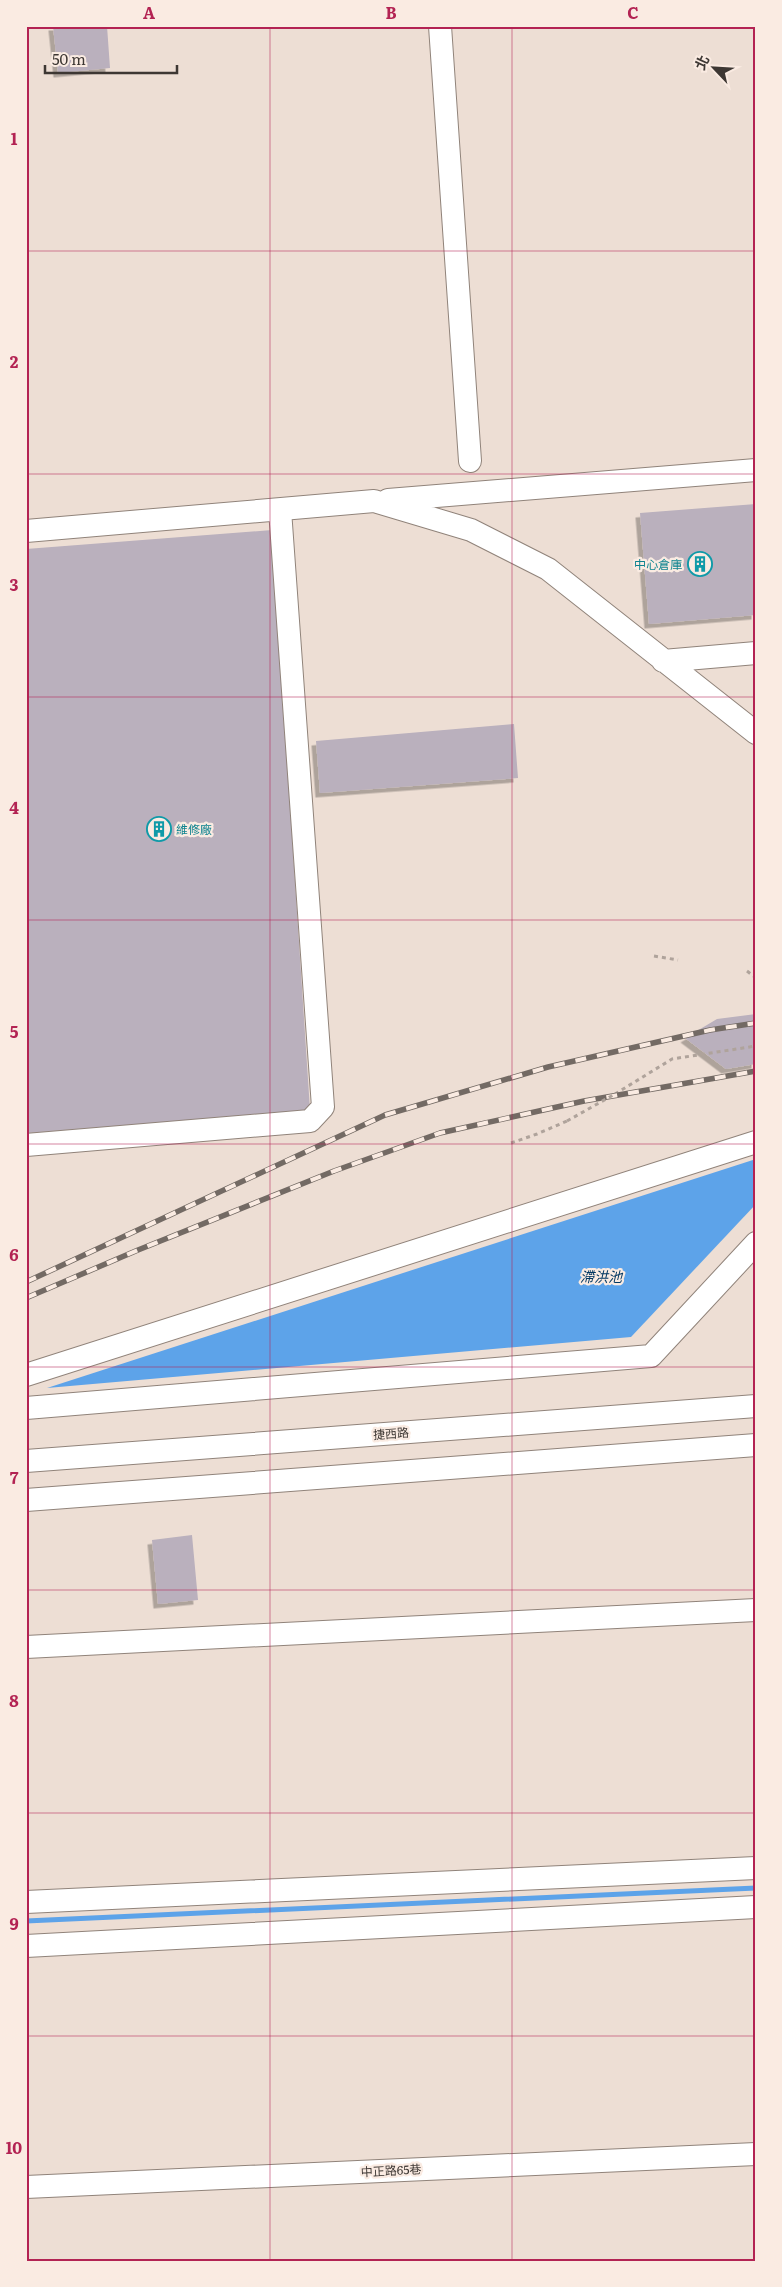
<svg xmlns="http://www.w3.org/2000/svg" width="782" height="2287" viewBox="0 0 782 2287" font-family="Literata,'Noto Sans TC',serif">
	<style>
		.water { fill: #5da3e9 }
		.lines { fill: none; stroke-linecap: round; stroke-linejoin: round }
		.stream { stroke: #5da3e9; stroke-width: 5 }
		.building { fill: #bab0bd; filter: url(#shadow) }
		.minor-casing { stroke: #90837a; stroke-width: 24 }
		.path { stroke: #afa39b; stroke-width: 3; stroke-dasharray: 4 4; stroke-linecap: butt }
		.minor { stroke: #fff; stroke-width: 22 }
		.rail-casing { stroke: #736a64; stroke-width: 5.5 }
		.rail { stroke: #faebe2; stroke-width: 4; stroke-dasharray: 11; stroke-linecap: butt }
		.path-bridge { stroke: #afa39b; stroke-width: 3; stroke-dasharray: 4 4; stroke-linecap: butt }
		.grid { fill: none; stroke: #b32353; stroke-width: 1; stroke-opacity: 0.55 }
		.labels { text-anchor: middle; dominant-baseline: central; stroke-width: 4.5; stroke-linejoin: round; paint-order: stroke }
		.culture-label { font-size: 12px; fill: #0d838f; stroke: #faebe2; text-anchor: end }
		.street-label { font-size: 12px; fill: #3d3733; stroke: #faebe2 }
		.water-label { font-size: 14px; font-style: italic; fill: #003661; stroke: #faebe2 }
		.neatline { fill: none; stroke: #b32353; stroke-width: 2 }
		.grid-label { font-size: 16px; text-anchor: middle; font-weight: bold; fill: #b32353 }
	</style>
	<defs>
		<filter id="shadow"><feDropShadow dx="-4.5" dy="4.5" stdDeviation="0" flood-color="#0004"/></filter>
	</defs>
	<rect width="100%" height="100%" fill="#edded4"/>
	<path class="water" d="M756,1159V1204L631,1337L47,1388Z"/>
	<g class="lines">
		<path class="stream" d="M26,1921L756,1888"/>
	</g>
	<path class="building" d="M53,26H107L110,68L58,73Z
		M756,504V615L649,624L640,513Z
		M272,530L310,1110L26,1133V549Z
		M514,724L518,778L320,793L316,741Z
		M756,1014V1064L726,1069L685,1038L717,1019Z
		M192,1535L198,1600L158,1604L152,1540Z"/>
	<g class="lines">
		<defs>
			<path id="minor" d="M440,26L470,461
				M388,500L756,470
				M26,531L374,501L471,530L548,569L756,733
				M663,661L756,653
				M26,1145L310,1121L323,1107L280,510
				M26,1375L756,1142
				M26,1408L651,1356L756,1243
				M26,1461L756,1406
				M26,1500L756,1445
				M26,1647L756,1610
				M26,1902L756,1868
				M26,1946L756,1907
				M26,2187L756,2154"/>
		</defs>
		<use href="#minor" class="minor-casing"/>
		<path class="path" d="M654,956L678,960
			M747,971L756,978
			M615,1094L672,1059L756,1046
			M511,1143L537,1134L567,1121"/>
		<use href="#minor" class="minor"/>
		<defs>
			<path id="rail" d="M26,1282L385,1115L548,1067L710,1030L756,1023
				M26,1298L138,1250L334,1171L440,1133L584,1101L756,1071"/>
		</defs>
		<use href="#rail" class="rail-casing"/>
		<use href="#rail" class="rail"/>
		<path class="path-bridge" d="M567,1121L615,1094"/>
	</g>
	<path class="grid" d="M270,26V2261M512,26V2261M26,251H756M26,474H756M26,697H756M26,920H756M26,1144H756M26,1367H756M26,1590H756M26,1813H756M26,2036H756"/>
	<defs>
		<symbol id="building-ring" viewBox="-11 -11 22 22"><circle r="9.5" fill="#faebe2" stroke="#0f9aa8" stroke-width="1.5"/><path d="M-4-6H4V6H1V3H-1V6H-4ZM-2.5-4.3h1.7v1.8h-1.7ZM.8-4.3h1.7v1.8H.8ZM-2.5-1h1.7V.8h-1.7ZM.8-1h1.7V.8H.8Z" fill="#0f9aa8"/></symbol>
	</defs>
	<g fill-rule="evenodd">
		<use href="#building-ring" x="686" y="550" width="28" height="28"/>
		<use href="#building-ring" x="145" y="815" width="28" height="28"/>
	</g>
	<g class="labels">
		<g class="culture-label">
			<text x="682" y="564">中心倉庫</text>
			<text x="176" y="829" text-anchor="start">維修廠</text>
		</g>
		<g class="street-label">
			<text transform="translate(391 1433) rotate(-4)">捷西路</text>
			<text transform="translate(391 2170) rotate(-3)">中正路65巷</text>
		</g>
		<g class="water-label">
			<text x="601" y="1276">滯洪池</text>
		</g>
	</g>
	<rect width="782" height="2287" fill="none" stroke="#faebe2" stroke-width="55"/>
	<g transform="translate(714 68) rotate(295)" stroke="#faebe2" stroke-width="4" paint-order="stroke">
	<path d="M0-4L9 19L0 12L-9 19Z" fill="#3d3733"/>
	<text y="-8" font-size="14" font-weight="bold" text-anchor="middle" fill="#3d3733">北</text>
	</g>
	<path d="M45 65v8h132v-8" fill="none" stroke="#3d3733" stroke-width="2.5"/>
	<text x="52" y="65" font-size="15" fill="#3d3733" stroke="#faebe2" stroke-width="4" paint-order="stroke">50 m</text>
	<rect x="28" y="28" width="726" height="2232" class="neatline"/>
	<g class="grid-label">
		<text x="149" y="19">A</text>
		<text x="391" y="19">B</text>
		<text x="633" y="19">C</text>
		<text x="14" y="145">1</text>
		<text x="14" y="368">2</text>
		<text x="14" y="591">3</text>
		<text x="14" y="814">4</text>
		<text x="14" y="1038">5</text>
		<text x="14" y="1261">6</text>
		<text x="14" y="1484">7</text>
		<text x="14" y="1707">8</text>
		<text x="14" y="1930">9</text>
		<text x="14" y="2154">10</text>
	</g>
</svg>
